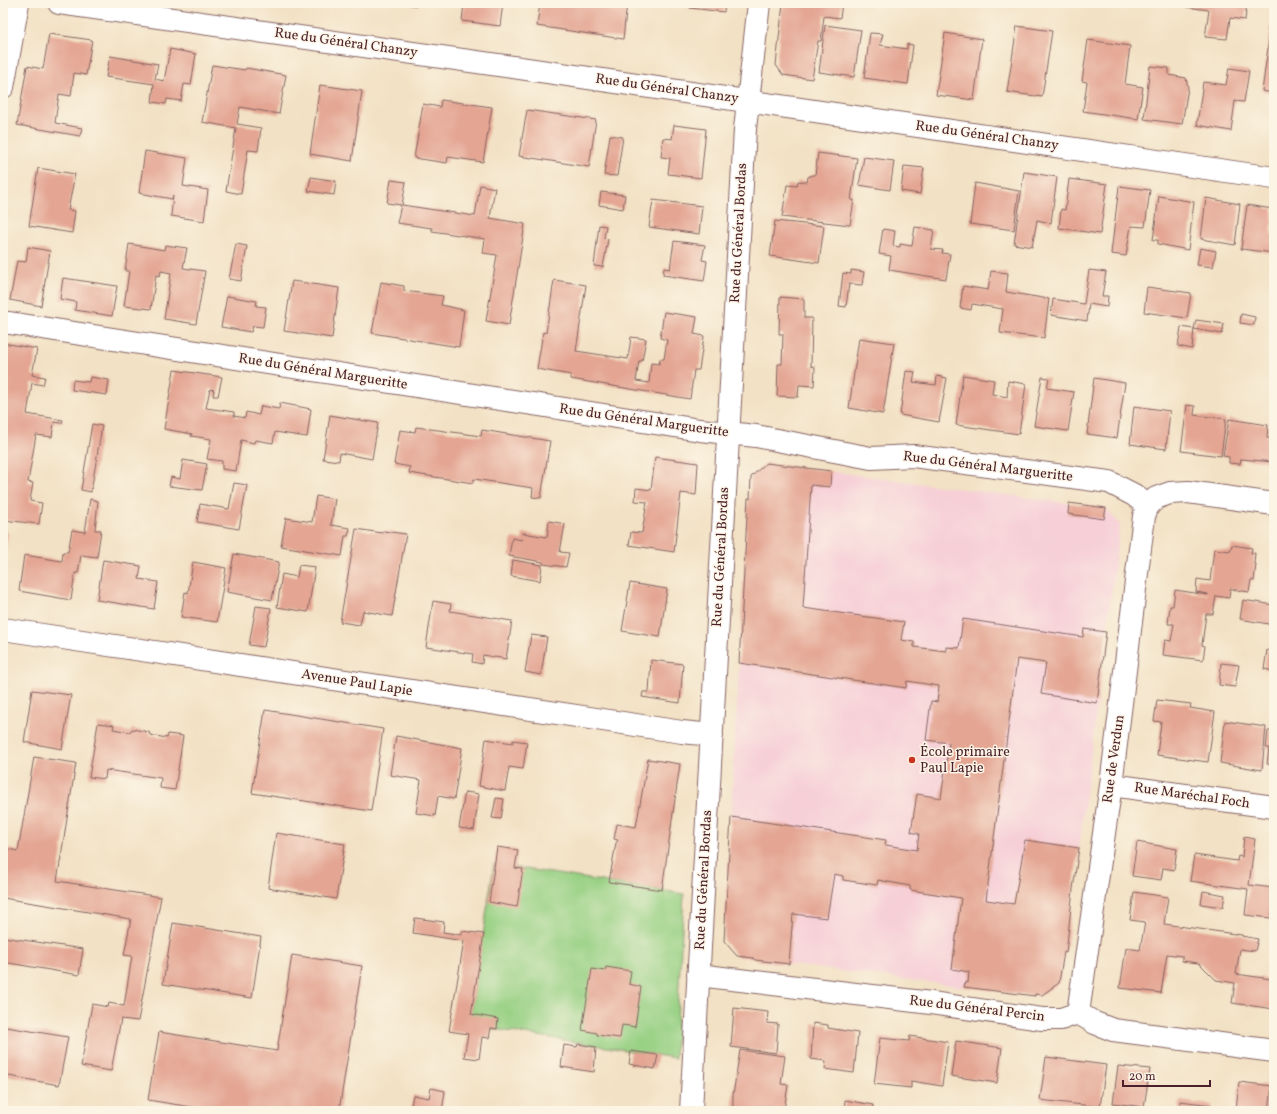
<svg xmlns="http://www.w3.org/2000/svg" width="1277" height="1114" viewBox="0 0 1277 1114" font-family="Vollkorn,serif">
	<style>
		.built { fill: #f6cfd7 }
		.green { fill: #97d083; stroke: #707857 }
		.building { fill: #e4a593 }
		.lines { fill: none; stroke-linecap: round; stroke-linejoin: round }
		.street-casing { stroke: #856361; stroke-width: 24 }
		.street { stroke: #fff; stroke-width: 22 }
		.poi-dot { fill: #c8321e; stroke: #fcf5e5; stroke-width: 1.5 }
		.labels { text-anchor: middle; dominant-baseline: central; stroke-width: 3; stroke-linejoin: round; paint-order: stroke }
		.street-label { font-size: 14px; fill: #4a1f2b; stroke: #fcf5e5 }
		.poi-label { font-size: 14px; fill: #4a1f2b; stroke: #fcf5e5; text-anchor: start }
	</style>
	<rect width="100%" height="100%" fill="#fcf5e5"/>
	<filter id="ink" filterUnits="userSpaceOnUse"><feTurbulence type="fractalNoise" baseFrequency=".025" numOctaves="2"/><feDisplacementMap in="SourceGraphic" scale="8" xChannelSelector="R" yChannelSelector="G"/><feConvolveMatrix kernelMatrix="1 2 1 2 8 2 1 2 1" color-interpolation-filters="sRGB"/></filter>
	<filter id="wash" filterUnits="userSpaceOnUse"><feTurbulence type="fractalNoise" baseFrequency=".012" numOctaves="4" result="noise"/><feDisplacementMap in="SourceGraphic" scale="16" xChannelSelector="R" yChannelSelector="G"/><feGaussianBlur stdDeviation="0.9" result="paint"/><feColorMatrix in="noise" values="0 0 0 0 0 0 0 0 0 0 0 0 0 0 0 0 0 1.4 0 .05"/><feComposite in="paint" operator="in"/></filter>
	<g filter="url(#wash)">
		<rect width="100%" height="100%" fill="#f2e1c4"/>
		<path class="built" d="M766,463L1106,508L1120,525L1079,848L1073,889L1066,953H1064L1059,983L1042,995L1035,994V996L755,960L753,958L737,956L724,941L748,498L750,499L751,477Z"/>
		<path class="green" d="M494,864L684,894L675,1058L469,1025Z"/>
		<g id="blocks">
			<path class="building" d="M403,3H417V6Z
				M464,3H503L500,26L462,21Z
				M540,3H627L623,39L537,26Z
				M677,3H725L724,12L690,8V5L677,4Z
				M783,3H842L840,18L824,16L821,41H818L812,79L783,75L776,65Z
				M1186,3H1247L1245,20L1230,18L1227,39L1205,37L1209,10L1186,7Z
				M1273,11H1274V93L1262,91Z
				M825,25L861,30L854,77L819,72Z
				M1017,26L1052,31L1042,97L1007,92Z
				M870,33L883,34L880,45L907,49V44L913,45L908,84L864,78Z
				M945,33L982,39L974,100L936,95Z
				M49,34L92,40L86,75L74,73L71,96L59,94L55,123L82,128L80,136L17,125L27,66L43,69Z
				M1088,40L1130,46L1125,84L1143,87L1138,119L1083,111L1087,82L1082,81Z
				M170,49L196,54L191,85L184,84L181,101L167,99L166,104L152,102L154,84L106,77L110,56L158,64L155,79L164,81Z
				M212,65L245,70L246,68L286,75L279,114L240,107L237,124L261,128L258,151L248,150L241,194L226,191L236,128L202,122Z
				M1150,66L1169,68V75L1186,78L1188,88L1182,124L1144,119Z
				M1229,68L1249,71L1244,102L1235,101L1231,131L1197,125L1203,82L1226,85Z
				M320,85L362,91L352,161L310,154Z
				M441,100L492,107L483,162L448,157L447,163L414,158L423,104L440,107Z
				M527,110L596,120L589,167L519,156Z
				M674,125L706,129L701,178L668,174L670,158L661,157L663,138L672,139Z
				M610,135L623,137L617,176L604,175Z
				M145,151L187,158L183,186L208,190L204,221L171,216L173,195L172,199L139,193Z
				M818,153L857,158L851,200H854L850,225L782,217L787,185L797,186L798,181L807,182L808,177L812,175H815Z
				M864,157L894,161L890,190L859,185Z
				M904,166L924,168L920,194L901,191Z
				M38,168L75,174L68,210L75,211L72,233L29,226Z
				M1024,172L1057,177L1051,223L1037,220L1032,247L1014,244Z
				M311,177L336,181L334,195L308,191Z
				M1069,179L1107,184L1100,234L1059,228L1061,209L1065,210Z
				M391,180L406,182L402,205L475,216L480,185L495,188L490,218L525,224L509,325L486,321L497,255L483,253L485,239L432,231V228L397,223L401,205L387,203Z
				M975,183L1019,191L1014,230L970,224Z
				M1119,186L1150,190L1145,227L1131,226L1126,256L1111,254Z
				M601,192L625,195L623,209L599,205Z
				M1159,196L1194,202L1188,250L1158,244V240H1153Z
				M1206,198L1240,204L1235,245L1201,239Z
				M653,200L702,206L699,234L649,227Z
				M1247,205L1273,209L1271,234H1274V253L1241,249Z
				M775,221L824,226L819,263L770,256Z
				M599,225L606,226L604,238L608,239L603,267L594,266Z
				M915,227L934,230L931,249L943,250L942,253L950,254L946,279L889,270L891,256L879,254L883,229L895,231L893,246L900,247V244L912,246Z
				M674,241L705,245L702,260L707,261L704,281L663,275L664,268L670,269Z
				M129,244L164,250L165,245L187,248L183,268L205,271L196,324L164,319L171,273L161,271L160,276L156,275L151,309L124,306L129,271H125Z
				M236,244L247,246L241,281L229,279Z
				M28,247L50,251L41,306L10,300L17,261L26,262Z
				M1200,248L1216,251L1213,267L1197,265Z
				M851,270L864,272L862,285L849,284L846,307L839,306L843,273L851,274Z
				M1089,270L1106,272L1102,296H1108L1107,307L1089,304L1087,321L1051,315L1053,299L1084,304Z
				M991,271L1008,273L1006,292L1049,299L1044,338L1000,333L1003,309L972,304L971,310L960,308L963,286L988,290Z
				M63,278L117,286L112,316L75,310L76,302L60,299Z
				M554,280L586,285L576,351L628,359L631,337L646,339L642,361H639L636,381L649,383L651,363L659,364L660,359H664L667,340L660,338L664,312L697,317L694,334L704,336L699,370H694L690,399L571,379V375L537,369L543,332L546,333Z
				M292,281L339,288L332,338L284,331Z
				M381,282L404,286V291L443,296L441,305L464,310L459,347L372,333Z
				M1147,287L1191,293L1187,318L1144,312Z
				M227,296L257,301L256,306L266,307L263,327L253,326L251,332L221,327Z
				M780,297L804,299V318H812L811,366L815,367L814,386L799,385L798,397L777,396L778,364H782L783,334H779Z
				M1241,314L1255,317L1254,325L1240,323Z
				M1196,320L1224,324L1222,334L1194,329Z
				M1181,327L1194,329L1192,349L1178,346Z
				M859,338L894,343L883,414L849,408Z
				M3,343L37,349L32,375L45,377L43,385L32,383L27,414L63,420L62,423L54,422L52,437L36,435L28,482L33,483L30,501L42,503L39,524L3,520Z
				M174,370L222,377L218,396H213L214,390L210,389L206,408L234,412V416L245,418L246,412L259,415L261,406L279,409L280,403L311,409L307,437L275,432L273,443L255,440L254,443L241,440L236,471L222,469V461L207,459L211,439L191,436L192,434L164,429Z
				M906,371L915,372L913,382L936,385L937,376L947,378L939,422L900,415Z
				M963,375L994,380L992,394L1007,397L1008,381L1026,384L1019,434L956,425Z
				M90,377L109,380L107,395L72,390L73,380L89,382Z
				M1042,377L1049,378L1047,388L1074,392L1068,431L1034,426Z
				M1094,378L1125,383L1117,438L1087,434Z
				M1187,405L1195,406L1194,415L1226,419L1221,456L1181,451Z
				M1134,406L1170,411L1166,449L1130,444Z
				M330,415L378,423L372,459L340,453L339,461L323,459Z
				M1229,419L1268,425L1267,438L1274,439V462L1241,459L1240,464L1229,463V457L1223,456Z
				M92,424L102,426L91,492L81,490Z
				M416,427L481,436L482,430L550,441L541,498L532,497L533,488L474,479L473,483L409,473L410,467L394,464L400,430L415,432Z
				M655,457L698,463L696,495L681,493L674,552L629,545L631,532L642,533L647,502L635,501L636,488L651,490Z
				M183,460L207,464L202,490L169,486L171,477L180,479Z
				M766,463L831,471L830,487L811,485L803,608L904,622L901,640L914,642V647L946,651V647L959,648L963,619L1083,637L1084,629L1106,632L1097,703L1041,694L1046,663L1017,659L986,900L1014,904L1025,840L1079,848L1073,889L1066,953L1064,952L1059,983L1042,995L1035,994V996L964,987L965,982L968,983L969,972L952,969L961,898L910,890V886L878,880L877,885L843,880V876L834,874L827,918L793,914L789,964L755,960L753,958L737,956L724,941L731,817L886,840L885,845L917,850L919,834L911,832L917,794L941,798L949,743L926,740L931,701L937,702L939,686L907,681L906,688L739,663L748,498L750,499L751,477Z
				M234,483L247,485L239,529L197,522L200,504L229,509Z
				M316,496L335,499L331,525L350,528L348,536H345L342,556L281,546L286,518L312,522Z
				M90,499L98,501L95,530H101L97,557L81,555L78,573H75L71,600L19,591L24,555L62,561L63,552H68L72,530L85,532Z
				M1069,503L1106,508L1104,519L1068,514Z
				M549,521L565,524L560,552L569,553L566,567L543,564V562L509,556L512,538L522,540L523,533L547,537Z
				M356,529L382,533L383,531L406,534L392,616L363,611L360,625L340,622Z
				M3,532L8,533L4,558H3Z
				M1232,545L1252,548L1251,553H1255L1254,564H1256L1254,581L1251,580L1249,592L1230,589L1229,598L1216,596L1213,614H1206L1202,645L1205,646L1203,660L1163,655L1165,640L1171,641L1174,624H1168L1170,606H1173L1175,590L1208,595V594L1196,592L1197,579L1210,581L1214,549L1230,551Z
				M234,554L279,562L272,600L227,592Z
				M103,560L141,566L139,579L158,582L154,609L97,600Z
				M513,560L542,565L540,581L511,576Z
				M193,562L226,568L217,622L181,617L185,592L188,593Z
				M299,565L315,567L308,612L277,607L282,574L297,577Z
				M630,583L667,589L660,637L622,631Z
				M1243,600L1274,605V625L1240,619Z
				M433,601L451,604L450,611L512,621L506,659L483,655L482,664L472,662L473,654L426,647Z
				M256,606L271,608L264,647L249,645Z
				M531,635L547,637L541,675L525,672Z
				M1267,650L1274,651V671L1264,669Z
				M651,660L683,664L680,703L642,697L643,692H649Z
				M1221,663L1239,665L1235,687L1219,685Z
				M32,690L71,695L62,749L24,742Z
				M1157,700L1191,704L1190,708L1215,712L1208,762L1157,755L1161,722L1154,721Z
				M265,710L383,729L371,811L252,793Z
				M1225,721L1266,727L1262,770L1220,763Z
				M98,723L114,725L113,729L130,732L132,729L149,732L150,735L167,738L168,734L183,736L175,790L160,788L161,778L106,770L105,779L89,777Z
				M1268,731H1274V765L1267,764L1269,748H1266Z
				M396,736L462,748L454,799L438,796L435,816L416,813L421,780L390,775Z
				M486,739L513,743V740L527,742L523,769L509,767L505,791L479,786Z
				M34,757L76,763L57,881L161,897L138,1021L121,1019L111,1071L81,1066L92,1004L108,1007L109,1003L124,1006L132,956L124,955L131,919L3,898V848L18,851Z
				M648,759L680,764L662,890L609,882L616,843L618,840L614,839L617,824L636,827Z
				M465,792L479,794L474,830L459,828Z
				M496,798L504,799L501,819L492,818Z
				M276,833L345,844L336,899L268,888Z
				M1244,837L1255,839L1249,885L1274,888V903L1271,918L1245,915L1248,889L1190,881L1194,855L1237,861L1238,856L1242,857Z
				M1137,842L1177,849L1174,870L1163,868L1161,880L1132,876Z
				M497,847L518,850L515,868L523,869L517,907L489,902Z
				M1203,891L1225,895L1223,907L1201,904Z
				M1134,892L1168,897L1164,924L1242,935V936L1258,939L1255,951L1240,949L1236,974L1271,979L1274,966V1009L1232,1003L1235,983L1216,980L1199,963L1182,961V956L1167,954L1161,993L1120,988L1126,948L1140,950L1145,922L1130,920Z
				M415,918L444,922L443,932L462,935V931L484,934L471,1014L498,1019L497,1029L491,1028L489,1038L482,1037L479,1059L464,1057L468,1034L449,1031L464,941L413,933Z
				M173,923L261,937L252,998L163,984Z
				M3,937L83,949L79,975L3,962Z
				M292,955L362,966L339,1111H216L148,1100L159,1032L277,1051Z
				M606,967L631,971L629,984L641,987L635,1027L622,1025L620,1038L597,1035V1033L582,1030L592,969L605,971Z
				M734,1008L768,1012L767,1023L778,1024L776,1053L731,1047Z
				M813,1023L828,1025V1028L858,1033L854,1073L825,1069L826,1061L811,1059Z
				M6,1027L68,1037L59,1085L3,1075V1048Z
				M910,1036L948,1042L942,1086L911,1081V1088L874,1084L880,1038L909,1041Z
				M956,1041L1002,1048L997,1083L951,1076Z
				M578,1044L596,1047L594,1072L561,1067L564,1045L577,1047Z
				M740,1050L785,1056L781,1084L788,1085L784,1111H733V1095Z
				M631,1051L658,1055L655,1069L629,1064Z
				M1046,1057L1106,1065L1100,1107L1040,1100Z
				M1118,1066L1150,1069L1144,1107L1113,1103Z
				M1239,1082L1272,1086L1269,1111H1236Z
				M431,1088L445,1091L442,1111H410L413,1095L429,1098Z
				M845,1100L873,1105L872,1111H844Z
				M1180,1101L1212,1105V1111H1179Z"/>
		</g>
	</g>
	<g filter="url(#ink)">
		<use href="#blocks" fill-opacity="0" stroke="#856361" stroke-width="1"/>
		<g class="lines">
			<defs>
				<path id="street" d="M59,3L520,68L1274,178
					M3,87L18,3
					M3,322L700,430L756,436L871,458L913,456L1109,482L1134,495L1148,506
					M3,629L682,732L712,735
					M1111,785L1274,807
					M698,975L931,1003L1042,1019H1061L1078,1013L1095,1023L1113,1030L1274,1051
					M1078,1013L1111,785L1144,516L1148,506L1156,498L1170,493L1188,492L1274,504
					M691,1111L745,129L759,3"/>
			</defs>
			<use href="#street" class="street-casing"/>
			<use href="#street" class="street"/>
		</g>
	</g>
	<circle class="poi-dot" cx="912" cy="760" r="4"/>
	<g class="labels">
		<g class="street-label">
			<text transform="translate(346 43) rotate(8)">Rue du Général Chanzy</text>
			<text transform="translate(667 89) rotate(8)">Rue du Général Chanzy</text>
			<text transform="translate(987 136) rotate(8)">Rue du Général Chanzy</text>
			<text transform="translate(739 233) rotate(-87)">Rue du Général Bordas</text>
			<text transform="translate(323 372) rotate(9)">Rue du Général Margueritte</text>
			<text transform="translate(644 421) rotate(8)">Rue du Général Margueritte</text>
			<text transform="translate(988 467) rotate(7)">Rue du Général Margueritte</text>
			<text transform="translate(721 557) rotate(-87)">Rue du Général Bordas</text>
			<text transform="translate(357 683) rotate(9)">Avenue Paul Lapie</text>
			<text transform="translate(1114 759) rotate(-82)">Rue de Verdun</text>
			<text transform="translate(1192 796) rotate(8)">Rue Maréchal Foch</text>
			<text transform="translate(704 880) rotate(-87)">Rue du Général Bordas</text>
			<text transform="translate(977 1009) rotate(7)">Rue du Général Percin</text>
		</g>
		<g class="poi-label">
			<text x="920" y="752">École primaire<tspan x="920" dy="16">Paul Lapie</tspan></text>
		</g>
	</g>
	<rect width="1277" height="1114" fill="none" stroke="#fcf5e5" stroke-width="16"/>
	<path d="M1123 1080v6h87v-6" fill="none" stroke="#4a1f2b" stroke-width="2"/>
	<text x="1129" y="1080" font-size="12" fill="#4a1f2b" stroke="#fcf5e5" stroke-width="3" paint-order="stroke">20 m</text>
</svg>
